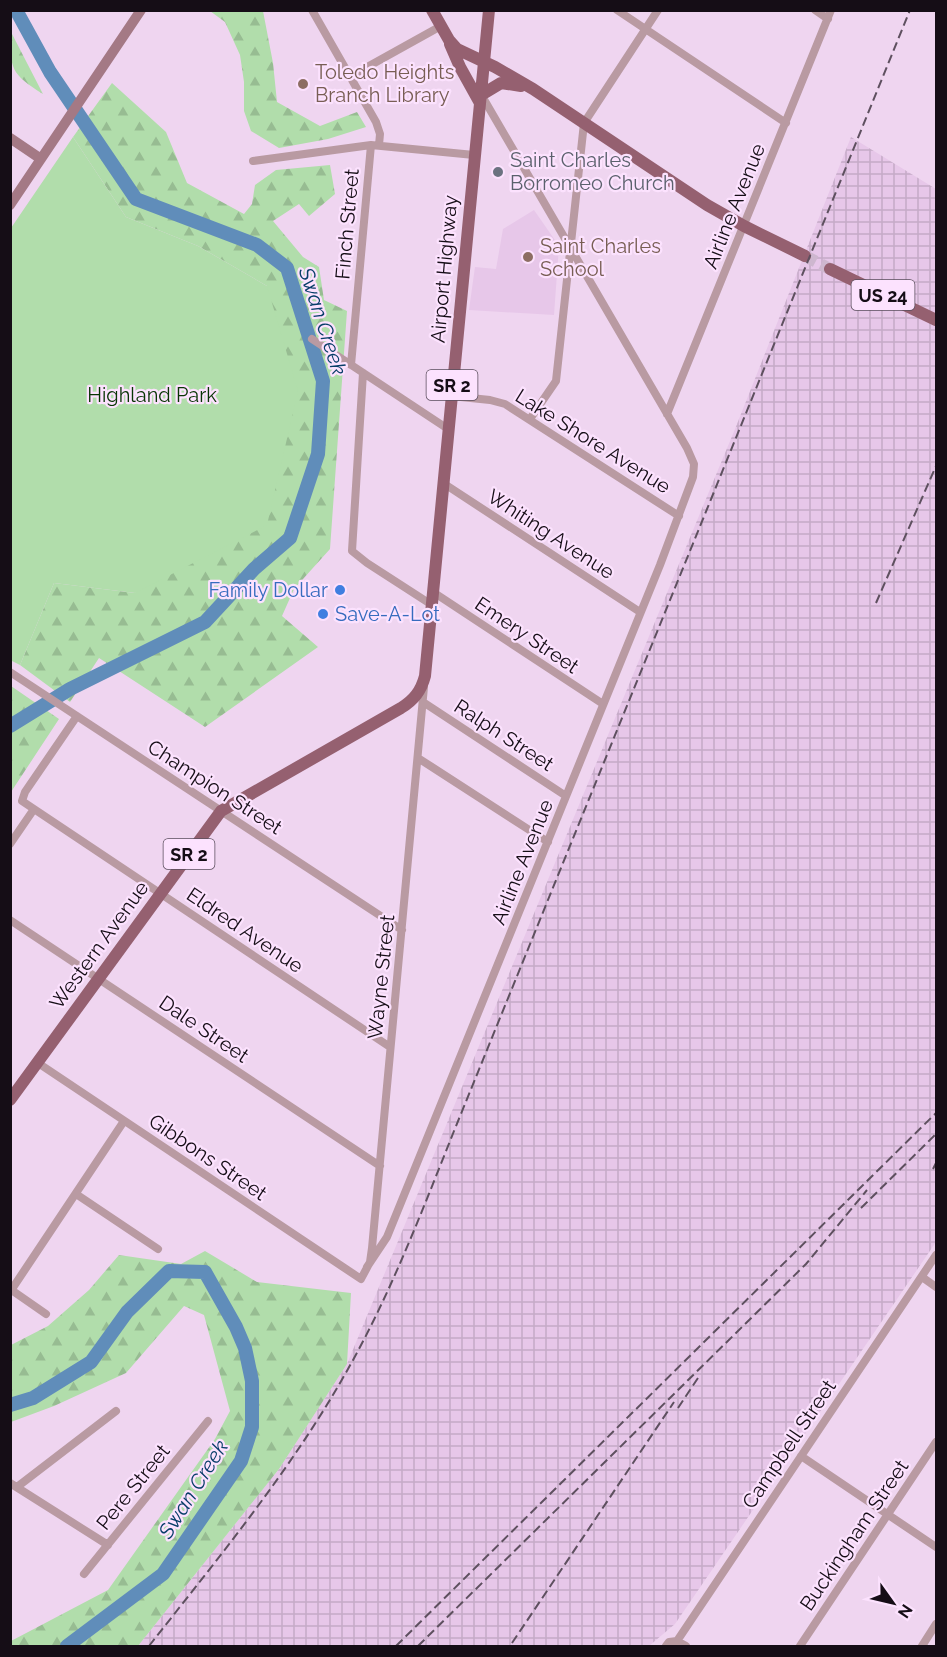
<svg xmlns="http://www.w3.org/2000/svg" width="947" height="1657" viewBox="0 0 947 1657" font-family="Raleway,sans-serif">
	<style>
		.industrial { fill: url(#industrial-grid) }
		.built { fill: #e7c7e9 }
		.forest { fill: url(#forest-firs) }
		.green { fill: #b1ddab }
		.lines { fill: none; stroke-linecap: round; stroke-linejoin: round }
		.river { stroke: #608dba; stroke-width: 14 }
		.primary-tunnel { stroke: #ceb7cf; stroke-width: 12; stroke-dasharray: 12 6; stroke-linecap: butt }
		.street { stroke: #b99aa2; stroke-width: 8 }
		.secondary { stroke: #a47985; stroke-width: 10 }
		.primary { stroke: #956070; stroke-width: 12 }
		.rail { stroke: #5e505f; stroke-width: 2; stroke-dasharray: 9 4.5; stroke-linecap: butt }
		.education-dot { fill: #8d6e63; stroke: #fce2fe; stroke-width: 2 }
		.worship-dot { fill: #6b7280; stroke: #fce2fe; stroke-width: 2 }
		.shop-dot { fill: #3f7fe0; stroke: #fce2fe; stroke-width: 2 }
		.labels { text-anchor: middle; dominant-baseline: central; stroke-width: 4.5; stroke-linejoin: round; paint-order: stroke }
		.shield { fill: #fce2fe; stroke: #5a4d5c; stroke-width: 1.5 }
		.shield-label { font-size: 18px; font-weight: bold; fill: #150d16 }
		.education-label { font-size: 20px; fill: #785e54; stroke: #fce2fe; text-anchor: start }
		.worship-label { font-size: 20px; fill: #5b616d; stroke: #fce2fe; text-anchor: start }
		.street-label { font-size: 20px; fill: #150d16; stroke: #fce2fe }
		.park-label { font-size: 20px; fill: #073503; stroke: #fce2fe }
		.shop-label { font-size: 20px; fill: #366cbe; stroke: #fce2fe; text-anchor: end }
		.water-label { font-size: 21px; font-style: italic; fill: #073d68; stroke: #fce2fe }
	</style>
	<defs>
		<pattern id="industrial-grid" width="8" height="8" patternUnits="userSpaceOnUse" patternTransform="scale(1.5)"><rect width="8" height="8" fill="#e7c7e9"/><path d="M0 4h8M4 0v8" fill="none" stroke="#c5aac7"/></pattern>
		<pattern id="forest-firs" width="22" height="20" patternUnits="userSpaceOnUse" patternTransform="scale(1.5)"><rect width="22" height="20" fill="#b1ddab"/><path d="M5 1l3.5 6h-7zM16 11l3.5 6h-7z" fill="#97bc92"/></pattern>
	</defs>
	<rect width="100%" height="100%" fill="#efd5f0"/>
	<path class="industrial" d="M851,137L936,189V1242L675,1624L649,1646H138L279,1469L347,1364L735,429Z"/>
	<path class="built" d="M534,210L559,246L554,315L469,310L475,267L496,269L503,229Z"/>
	<path class="forest" d="M210,11H263L273,63L277,102L320,126L357,112L366,127L328,139L279,148L251,131L244,111V82L240,55L225,22Z
		M10,32H11L43,94C11,74 10,69 10,32Z
		M112,83L166,132L187,183L244,214L252,204L255,185L276,170L330,165L335,194L309,216L299,204L273,221L303,257L319,267L324,300L347,311L330,549L294,589L282,616L318,647L205,727L99,658L70,702L20,665L54,583L135,593L267,286L198,246L126,217L73,137Z
		M11,686L59,719L11,792Z
		M205,1251L257,1282L351,1293L347,1364L279,1469L138,1646H11V1641L108,1590L215,1439L230,1411L204,1315L184,1306L126,1373L54,1406L11,1422V1345L48,1326L89,1290L119,1255L181,1264Z"/>
	<path class="green" d="M73,137L126,217L198,246L267,286L298,391L267,525L135,593L54,583L20,665L10,660L11,228Z"/>
	<g class="lines">
		<path class="river" d="M10,726L70,689L205,622L254,569L290,538L318,454L323,381L287,268L257,245L136,199L50,72L16,10
			M10,1405L33,1398L91,1362L127,1312L169,1271L205,1272L236,1327L245,1348L252,1381V1427L241,1461L163,1574L67,1646"/>
		<path class="primary-tunnel" d="M805,256L830,269"/>
		<path class="street" d="M312,10L376,122L380,134L379,145
			M617,10L786,123
			M815,10L828,19
			M351,76L441,26
			M253,161L371,145L474,155
			M312,339L448,429
			M351,365L371,145
			M363,373L352,551L367,563L432,605
			M451,396L490,400L505,404L679,516
			M667,414L831,10
			M530,419L556,381L584,123L658,10
			M443,483L640,612
			M433,592L603,704
			M10,672L402,930
			M423,702L566,796
			M77,716L25,792L22,801L390,1047
			M418,758L548,842
			M10,844L34,809
			M10,920L380,1166
			M38,1063L361,1279L370,1262L372,1248L424,687
			M76,1194L158,1249
			M367,1267L387,1237L660,565L693,477L694,464L687,448L482,96
			M922,1277L936,1287
			M10,1289L46,1314
			M10,1292L124,1121
			M801,1456L936,1547
			M10,1483L108,1545
			M17,1487L116,1411
			M84,1574L208,1421
			M677,1641L686,1646
			M666,1646L669,1642L677,1641L936,1255
			M800,1646L936,1442
			M922,1646L936,1624"/>
		<path class="secondary" d="M10,138L41,159
			M10,205L141,10"/>
		<path class="primary" d="M432,10L449,40L457,49L495,67L533,89L707,205L744,226L805,256
			M450,44L460,67L480,103
			M481,95L501,83L521,86
			M830,269L936,320
			M10,1100L221,811L401,708C414,700 421,691 425,676L489,10"/>
		<path class="rail" d="M876,603L936,466
			M933,1169L936,1163
			M861,1208L936,1134
			M678,1408L698,1378
			M512,1643L674,1402
			M149,1646C219,1557 292,1469 348,1369C391,1293 422,1211 454,1131L910,10
			M396,1646L936,1113
			M418,1646L806,1264L867,1190"/>
	</g>
	<g class="education-dot">
		<circle cx="303" cy="84" r="6"/>
		<circle cx="528" cy="257" r="6"/>
	</g>
	<circle class="worship-dot" cx="498" cy="172" r="6"/>
	<g class="shop-dot">
		<circle cx="340" cy="590" r="6"/>
		<circle cx="323" cy="614" r="6"/>
	</g>
	<g class="labels">
		<g class="shield">
			<rect x="851.5" y="280" width="63" height="30" rx="4.5"/>
			<rect x="426.5" y="370" width="51" height="30" rx="4.5"/>
			<rect x="163.5" y="839" width="51" height="30" rx="4.5"/>
		</g>
		<g class="shield-label">
			<text x="883" y="295">US 24</text>
			<text x="452" y="385">SR 2</text>
			<text x="189" y="854">SR 2</text>
		</g>
		<g class="education-label">
			<text x="315" y="72">Toledo Heights<tspan x="315" dy="23">Branch Library</tspan></text>
			<text x="540" y="246">Saint Charles<tspan x="540" dy="23">School</tspan></text>
		</g>
		<g class="worship-label">
			<text x="510" y="160">Saint Charles<tspan x="510" dy="23">Borromeo Church</tspan></text>
		</g>
		<g class="street-label">
			<text transform="translate(734 206) rotate(-68)">Airline Avenue</text>
			<text transform="translate(347 224) rotate(-85)">Finch Street</text>
			<text transform="translate(444 269) rotate(-85)">Airport Highway</text>
			<text transform="translate(593 441) rotate(32)">Lake Shore Avenue</text>
			<text transform="translate(551 534) rotate(33)">Whiting Avenue</text>
			<text transform="translate(527 635) rotate(34)">Emery Street</text>
			<text transform="translate(504 735) rotate(33)">Ralph Street</text>
			<text transform="translate(215 787) rotate(33)">Champion Street</text>
			<text transform="translate(522 862) rotate(-68)">Airline Avenue</text>
			<text transform="translate(245 930) rotate(34)">Eldred Avenue</text>
			<text transform="translate(99 945) rotate(-54)">Western Avenue</text>
			<text transform="translate(381 977) rotate(-84)">Wayne Street</text>
			<text transform="translate(204 1029) rotate(34)">Dale Street</text>
			<text transform="translate(208 1157) rotate(34)">Gibbons Street</text>
			<text transform="translate(789 1444) rotate(-56)">Campbell Street</text>
			<text transform="translate(133 1487) rotate(-51)">Pere Street</text>
			<text transform="translate(854 1535) rotate(-56)">Buckingham Street</text>
		</g>
		<g class="park-label">
			<text x="152" y="395">Highland Park</text>
		</g>
		<g class="shop-label">
			<text x="328" y="590">Family Dollar</text>
			<text x="335" y="614" text-anchor="start">Save-A-Lot</text>
		</g>
		<g class="water-label">
			<text transform="translate(323 321) rotate(72)">Swan Creek</text>
			<text transform="translate(193 1489) rotate(-58)">Swan Creek</text>
		</g>
	</g>
	<rect width="947" height="1657" fill="none" stroke="#150d16" stroke-width="24"/>
	<g transform="translate(893 1603) rotate(124)" stroke="#fce2fe" stroke-width="4.5" paint-order="stroke">
	<path d="M0-4.5L10 22L0 15L-10 22Z" fill="#150d16"/>
	<text y="-9" font-size="16" font-weight="bold" text-anchor="middle" fill="#150d16">N</text>
	</g>
</svg>
